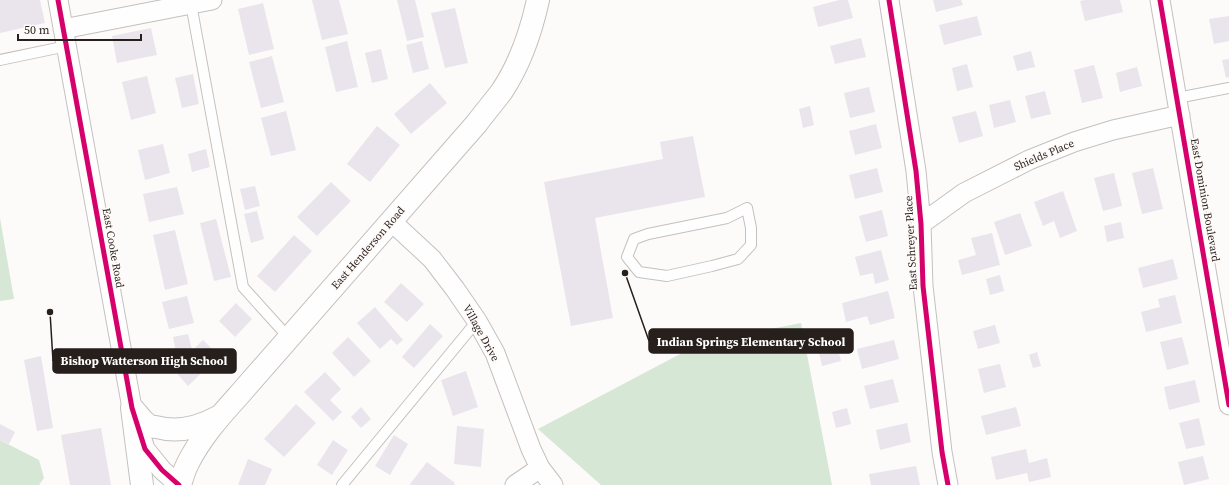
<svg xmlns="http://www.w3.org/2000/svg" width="1229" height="485" viewBox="0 0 1229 485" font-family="'Source Serif 4',serif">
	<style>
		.green { fill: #d6e7d5 }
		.building { fill: #eae4ec }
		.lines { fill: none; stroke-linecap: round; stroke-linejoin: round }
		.service-casing { stroke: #c4c0be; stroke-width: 12 }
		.minor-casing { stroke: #c4c0be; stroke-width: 21 }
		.secondary-casing { stroke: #c4c0be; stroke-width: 24 }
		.service { stroke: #fffefe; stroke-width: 10 }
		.minor { stroke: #fffefe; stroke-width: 19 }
		.secondary { stroke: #fffefe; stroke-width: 22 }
		.cycleway-casing { stroke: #fefaf8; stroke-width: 8 }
		.cycleway { stroke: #d6006c; stroke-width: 5 }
		.labels { text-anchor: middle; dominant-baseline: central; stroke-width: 4; stroke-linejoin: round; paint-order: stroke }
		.street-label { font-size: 11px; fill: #261f1c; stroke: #fefaf8 }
		.leader { fill: none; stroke: #261f1c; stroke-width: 1.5 }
		.callout-dot { fill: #261f1c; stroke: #fefaf8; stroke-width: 1.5 }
		.callout { fill: #261f1c; stroke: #261f1c; stroke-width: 1.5 }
		.callout-label { font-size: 12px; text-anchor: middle; font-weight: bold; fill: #fff }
	</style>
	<rect width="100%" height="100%" fill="#fdfbf9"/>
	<path class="green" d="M0,218L14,299L0,301Z
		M801,323L832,485H601L538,429L701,343Z
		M0,440L39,460L44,478L39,485H0Z"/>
	<path class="building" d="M0,0H40L45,23L0,33Z
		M312,0H339L348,34L322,40Z
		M397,0H415L424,37L407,41Z
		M839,0H848L853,18L818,27L813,7Z
		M933,0H961L963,5L936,12Z
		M1085,0H1120L1123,12L1085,21L1080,1Z
		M263,3L274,49L249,55L238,9Z
		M455,8L468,63L445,68L431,13Z
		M977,16L982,35L944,45L939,25Z
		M1229,16V41L1214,44L1209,19Z
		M151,28L157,55L117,63L112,36Z
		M861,38L866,57L835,64L830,46Z
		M347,41L358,87L336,92L325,47Z
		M422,41L429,69L413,73L406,45Z
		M381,49L388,79L372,83L365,53Z
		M1031,51L1035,67L1017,71L1013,56Z
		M272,56L284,102L261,108L249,62Z
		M1229,59V77L1226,78L1222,60Z
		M967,64L973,87L957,91L952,68Z
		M1094,65L1103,98L1082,103L1074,70Z
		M1137,67L1142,86L1120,92L1116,73Z
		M193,74L199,104L182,108L175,78Z
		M147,76L156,113L131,120L122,82Z
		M430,83L447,103L411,134L394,114Z
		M869,87L875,112L850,118L844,93Z
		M1045,91L1051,114L1031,119L1025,96Z
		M1010,100L1016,122L994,128L989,105Z
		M810,106L814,125L803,128L799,109Z
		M286,111L296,150L271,156L261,118Z
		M976,111L983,136L959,143L952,117Z
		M876,124L882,148L855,155L849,131Z
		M377,126L400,145L370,182L347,164Z
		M693,136L705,197L595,218L613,318L571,326L544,182L663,159L660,142Z
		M163,144L170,173L145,180L138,150Z
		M206,149L210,167L192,172L188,154Z
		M877,168L883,192L855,199L849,175Z
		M1153,168L1163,209L1142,214L1132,173Z
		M1114,173L1122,206L1103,211L1094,178Z
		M331,182L351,201L317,236L297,217Z
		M255,186L260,206L245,210L240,189Z
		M177,187L184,214L149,222L143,194Z
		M1063,191L1077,231L1060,238L1054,221L1043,226L1034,202Z
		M882,210L888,236L866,242L859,216Z
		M257,211L264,239L251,243L244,214Z
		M1020,213L1032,246L1005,255L994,222Z
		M216,219L231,277L214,281L200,223Z
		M1121,222L1124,238L1107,242L1104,226Z
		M175,230L188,284L165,290L153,235Z
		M992,233L1000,265L962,275L958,260L976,255L971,238Z
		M294,235L312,251L275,292L257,276Z
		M881,250L889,280L875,284L873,273L860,276L855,257Z
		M1173,259L1178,279L1143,288L1138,268Z
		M1000,275L1004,291L990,295L986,279Z
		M401,283L424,304L407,322L384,302Z
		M888,291L895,318L870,325L867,316L846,322L842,303Z
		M1175,295L1182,323L1146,332L1141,312L1160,307L1158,299Z
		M187,296L194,323L169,329L162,302Z
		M236,303L252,319L235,337L219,321Z
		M375,307L403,340L397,345L391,339L380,349L357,323Z
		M430,324L443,336L414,368L402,357Z
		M995,325L1000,343L978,349L973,331Z
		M188,334L192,349L176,352L173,337Z
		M348,337L371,361L354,377L332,353Z
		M1182,337L1189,364L1167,370L1160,342Z
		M203,340L219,356L188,386L173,369Z
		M894,340L899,359L862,369L857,349Z
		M837,345L841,361L822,366L818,349Z
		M1037,352L1041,366L1033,368L1029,355Z
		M41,356L53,428L37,431L24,360Z
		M1000,364L1006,387L984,393L978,369Z
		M466,371L478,407L453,416L441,380Z
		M325,372L341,389L330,400L342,412L333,421L304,392Z
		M893,379L899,402L870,409L864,386Z
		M1195,380L1200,402L1169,410L1164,387Z
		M296,404L316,423L284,457L264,439Z
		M361,407L371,419L361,428L351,417Z
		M1016,407L1021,426L986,435L981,416Z
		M847,408L851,424L836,428L832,412Z
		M1199,418L1205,445L1186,449L1179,423Z
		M907,423L911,442L880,450L876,430Z
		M0,424L15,432L9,444L0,440Z
		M457,426L484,429L481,467L454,464Z
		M101,428L111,485H70L61,435Z
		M394,435L408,444L390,475L375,466Z
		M333,440L348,450L332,475L317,465Z
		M1026,449L1029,463L1047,458L1051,477L1029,482L1027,473L996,480L991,457Z
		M1203,456L1209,479L1184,485L1178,462Z
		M248,459L272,469L265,485H238Z
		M427,462L455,483L454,485H411L410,484Z
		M916,466L920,485H871L869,474Z"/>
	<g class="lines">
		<defs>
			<path id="service" d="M191,4L243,287L289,338
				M0,60L67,46
				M1177,98L1229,88
				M747,208L751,228V245L738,259L712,266L667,276L639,272L627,257L634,239L648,234L727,218Z
				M342,485L477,321"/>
			<path id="minor" d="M58,0L132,408L145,449L162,470L179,485
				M889,0L916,171L921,224L923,286L942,452L948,485
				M1160,0L1229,405
				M63,29L212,0
				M391,221L432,259L455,289L477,321L495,353L531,449L540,468L553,485
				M921,224L964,193L1029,160L1074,142L1113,130L1180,115
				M515,485L540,468"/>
			<path id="secondary" d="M132,408C137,413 141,420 147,424C149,426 153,427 156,427C178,433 198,428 218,417
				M132,408L142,485
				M180,485C182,478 184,471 187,465C200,438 220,416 239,395L477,123C485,112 494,102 502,91C520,64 531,32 538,0"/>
		</defs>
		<use href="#service" class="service-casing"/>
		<use href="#minor" class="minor-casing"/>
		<use href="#secondary" class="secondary-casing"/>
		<use href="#service" class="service"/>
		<use href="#minor" class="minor"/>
		<use href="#secondary" class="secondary"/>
		<defs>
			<path id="cycleway" d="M58,0L132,408L145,449L162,470L179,485
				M889,0L916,171L921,224L923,286L942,452L948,485
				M1160,0L1229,405"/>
		</defs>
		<use href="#cycleway" class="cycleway-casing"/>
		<use href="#cycleway" class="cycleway"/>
	</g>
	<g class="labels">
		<g class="street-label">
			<text transform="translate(1044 155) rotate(-23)">Shields Place</text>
			<text transform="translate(1205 200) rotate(80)">East Dominion Boulevard</text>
			<text transform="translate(911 243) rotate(-93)">East Schreyer Place</text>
			<text transform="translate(113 248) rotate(80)">East Cooke Road</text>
			<text transform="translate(368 248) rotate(-49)">East Henderson Road</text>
			<text transform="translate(481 333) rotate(61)">Village Drive</text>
		</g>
	</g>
	<path class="leader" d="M625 273L649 341M50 312L53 361"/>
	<g class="callout-dot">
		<circle cx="625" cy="273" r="4"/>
		<circle cx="50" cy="312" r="4"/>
	</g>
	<g class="callout">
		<rect x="649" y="329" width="204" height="24" rx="4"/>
		<rect x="53" y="349" width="183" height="24" rx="4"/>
	</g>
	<g class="callout-label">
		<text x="751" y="346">Indian Springs Elementary School</text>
		<text x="144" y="365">Bishop Watterson High School</text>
	</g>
	<path d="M18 34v6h123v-6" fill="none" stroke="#261f1c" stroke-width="2"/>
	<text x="24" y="34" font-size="12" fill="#261f1c" stroke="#fefaf8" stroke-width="3" paint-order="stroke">50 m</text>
</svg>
